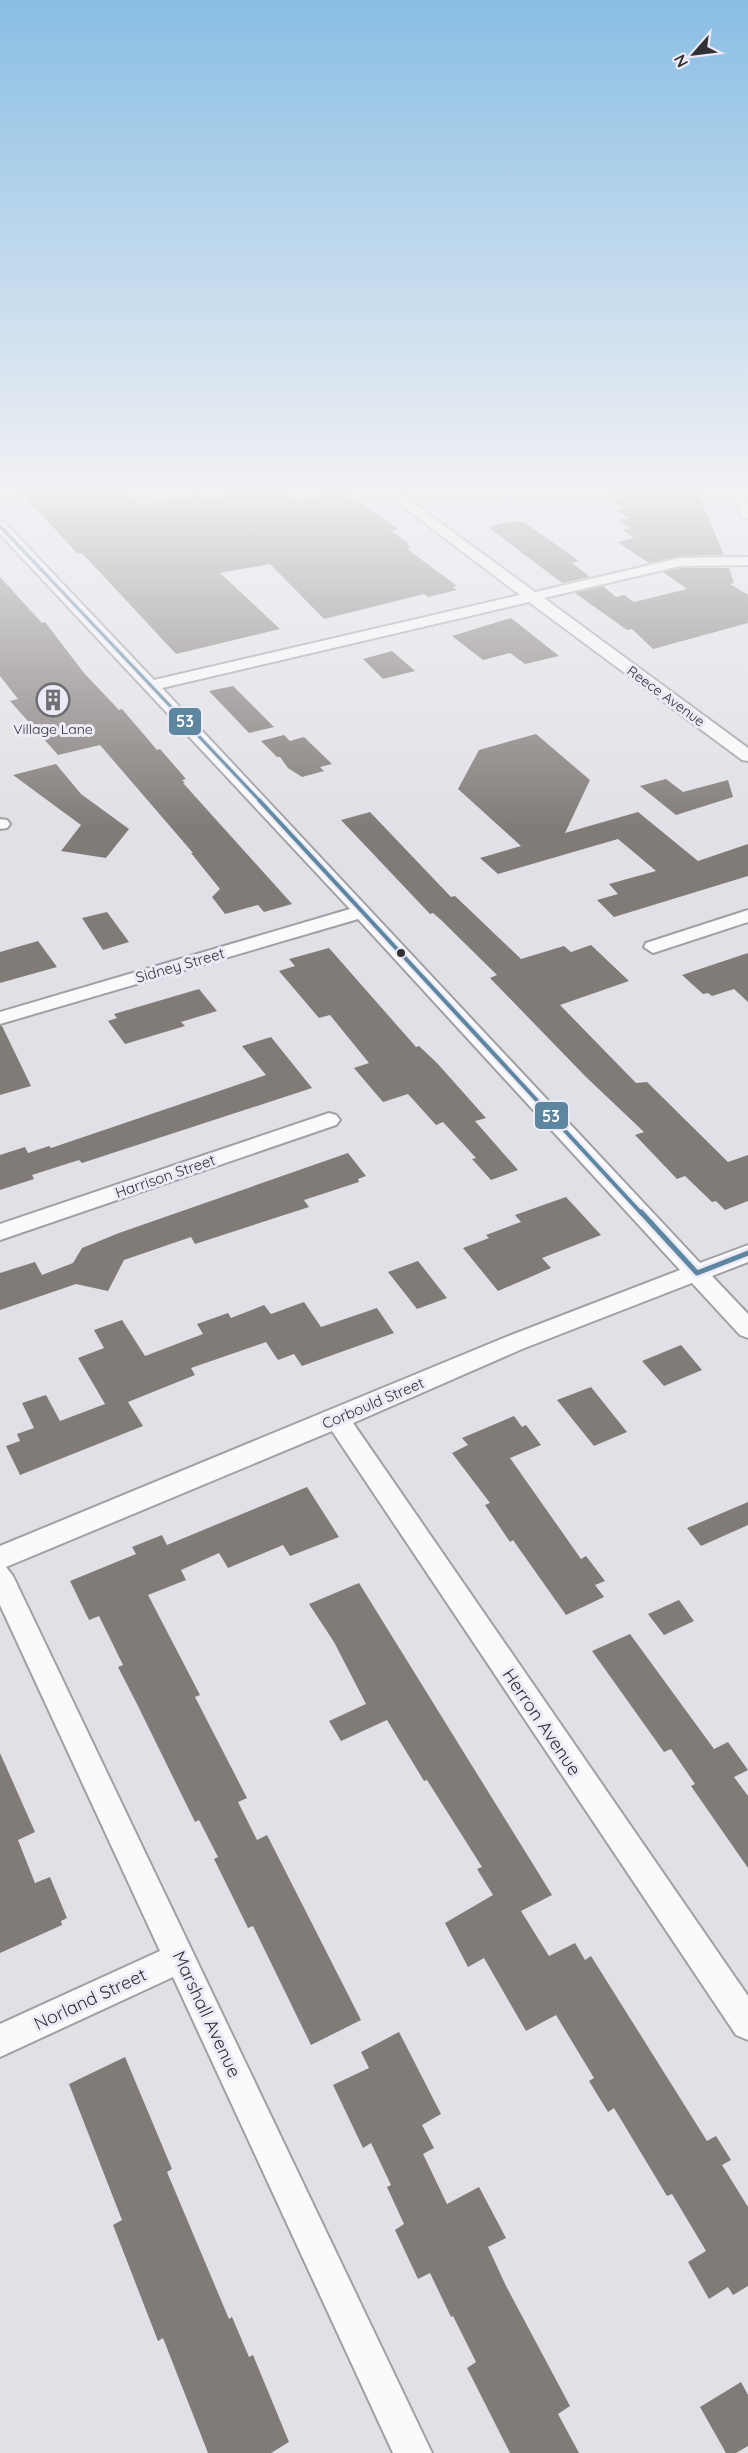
<svg xmlns="http://www.w3.org/2000/svg" width="748" height="2453" viewBox="0 0 748 2453" font-family="Quicksand,sans-serif">
	<style>
		.building { fill: #817b78 }
		.lines { fill: none; stroke-linecap: round; stroke-linejoin: round }
		.minor-casing { stroke: #a09fa3; stroke-width: 4 }
		.minor { fill: #fafafb; fill-rule: evenodd }
		.bus-1-far2-casing { stroke: #eceaf6; stroke-width: 6 }
		.bus-1-far1-casing { stroke: #eceaf6; stroke-width: 8 }
		.bus-1-casing { stroke: #eceaf6; stroke-width: 10 }
		.bus-1-far2 { stroke: #5d87a1; stroke-width: 3 }
		.bus-1-far1 { stroke: #5d87a1; stroke-width: 4 }
		.bus-1 { stroke: #5d87a1; stroke-width: 5 }
		.bus-dot { fill: #313034; stroke: #eceaf6; stroke-width: 2 }
		.labels { text-anchor: middle; dominant-baseline: central; stroke-width: 6; stroke-linejoin: round; paint-order: stroke }
		.far-street-label { font-size: 14px; fill: #313034; stroke: #eceaf6 }
		.far-poi-label { font-size: 14px; fill: #313034; stroke: #eceaf6 }
		.street-label { font-size: 15px; fill: #313034; stroke: #eceaf6 }
		.near-street-label { font-size: 18px; fill: #313034; stroke: #eceaf6 }
		.line-badge { stroke: #eceaf6; stroke-width: 2 }
		.badge-label { font-size: 16px; text-anchor: middle; font-weight: bold; fill: #fff }
	</style>
	<rect width="100%" height="100%" fill="#e1e0e6"/>
	<path class="building" d="M51,486H121L140,505L199,494L204,499L279,486L296,501L340,492L346,493L398,529L391,531L409,543L406,544L412,548L407,549L457,586L452,587L457,590L428,597L424,594L324,619L270,564L220,573L280,629L176,654L82,553L78,554L21,493Z
		M602,486H695L724,555L680,556L649,563L617,542L634,538L622,530L631,528L619,520L629,518L616,510L625,508L613,500L622,498Z
		M514,521L524,522L579,561L572,563L590,577L562,583L488,527Z
		M680,568H729L734,583L730,584L748,595V623L653,649L632,629L627,630L575,593L603,586L616,597L624,595L634,602L687,589L663,572Z
		M0,577L42,623L45,622L84,673L119,710L122,709L157,750L160,749L186,779L182,780L185,783H183L292,904L264,912L258,905L225,914L212,897L220,889L191,853H193L100,745L58,755L10,701L18,699L0,676Z
		M511,618L559,656L525,664L510,653L483,660L452,636Z
		M392,651L415,671L383,679L363,659Z
		M233,686L274,727L249,733L209,691Z
		M536,734L590,780L565,833L638,812L698,861L748,844V876L614,917L597,900L618,894L609,884L656,871L618,839L498,874L480,858L521,846L458,789L479,750Z
		M284,735L290,741L304,737L332,764L320,767L324,771L302,777L288,768L280,757H277L261,741Z
		M56,764L81,794L129,829L106,858L61,851L81,825L13,775Z
		M666,779L683,792L728,780L733,797L676,815L640,786Z
		M370,812L451,897L455,896L521,959L564,946L571,952L591,945L629,981L560,1005L636,1083L647,1082L728,1162L748,1155V1201L725,1210L716,1201L712,1202L685,1176L677,1179L635,1135L644,1132L586,1077L490,978L497,975L440,919L433,913L430,914L341,820Z
		M107,912L129,942L103,950L82,918Z
		M38,941L57,967L0,983V952Z
		M329,948L416,1047L419,1046L437,1063L486,1118L475,1121L518,1170L491,1180L472,1159L476,1158L443,1122L436,1125L408,1094L383,1102L354,1068L369,1063L330,1015L319,1018L279,971L295,966L289,959Z
		M748,953V1002L734,989L712,996L708,993L703,994L682,975Z
		M199,989L217,1011L181,1022L185,1026L125,1044L108,1021L117,1018L114,1014Z
		M0,1026H2L31,1086L0,1095Z
		M271,1037L312,1088L82,1163L79,1160L32,1175L34,1179L0,1190V1155L25,1147L28,1153L49,1146L51,1148L266,1075L242,1046Z
		M348,1153L366,1176L358,1179L359,1182L304,1200L309,1207L195,1244L191,1237L124,1260L108,1291L76,1284L0,1310V1273L35,1262L42,1275L73,1263L82,1248L119,1233Z
		M566,1197L601,1235L542,1258L551,1268L498,1291L463,1248L489,1238L486,1235L521,1222L515,1215Z
		M418,1261L447,1298L417,1309L388,1272Z
		M304,1302L321,1327L377,1308L394,1333L302,1366L294,1354L278,1360L266,1342L191,1368L195,1375L128,1402L143,1426L20,1475L6,1446L20,1441L17,1434L34,1428L22,1403L46,1395L60,1421L105,1404L78,1358L104,1348L94,1330L122,1320L145,1356L203,1334L197,1324L228,1313L231,1318L264,1305L271,1314Z
		M681,1345L702,1370L664,1386L642,1361Z
		M591,1387L627,1432L594,1446L557,1400Z
		M514,1416L522,1427L526,1425L541,1445L510,1458L581,1559L586,1556L605,1581L595,1585L604,1597L566,1615L513,1540L510,1542L485,1505L490,1503L452,1453L468,1445L462,1438Z
		M307,1487L339,1537L290,1556L283,1545L228,1568L219,1553L181,1570L186,1580L148,1595L200,1695L195,1697L247,1798L238,1802L257,1840L267,1835L361,2020L311,2045L253,1926L248,1928L214,1859L218,1857L199,1820L195,1822L137,1704L118,1667L123,1665L99,1616L89,1620L70,1581L136,1554L132,1547L162,1535L167,1545Z
		M748,1502V1525L701,1546L687,1528Z
		M359,1583L552,1895L521,1911L549,1956L575,1943L585,1960L591,1956L707,2141L716,2136L731,2160L722,2165L748,2207V2286L733,2295L728,2287L709,2299L688,2262L706,2251L672,2194L667,2196L614,2108L608,2112L589,2081L594,2078L556,2015L526,2031L484,1958L468,1967L445,1923L493,1895L477,1869L482,1867L427,1780L424,1781L387,1720L341,1741L329,1721L366,1704L334,1642L309,1604Z
		M679,1600L694,1621L664,1635L648,1614Z
		M630,1634L714,1749L728,1742L748,1770L734,1777L748,1796V1868L691,1786L695,1784L671,1749L664,1752L592,1651Z
		M0,1753L35,1832L18,1840L35,1883L50,1877L67,1918L61,1921L62,1925L0,1953Z
		M399,2032L441,2114L422,2125L434,2148L423,2154L447,2204L479,2187L506,2238L488,2247L506,2286L570,2406L558,2414L579,2453H510L467,2368L476,2362L453,2316L451,2317L430,2273L418,2279L395,2230L404,2224L387,2187L391,2185L371,2143L363,2148L333,2085L369,2068L361,2052Z
		M125,2057L172,2169L167,2172L229,2319L232,2317L249,2357L253,2355L289,2442L271,2453H208L163,2338L158,2341L113,2225L122,2220L69,2084Z
		M741,2382L748,2395V2446L736,2453H726L700,2407Z"/>
	<g class="lines">
		<defs>
			<path id="minor" d="M376,486H390L535,592L680,558L748,557V565L680,566L544,598L748,748V761L742,760L529,602L162,688L700,1263L748,1245V1262L712,1276L748,1314V1338L740,1335L692,1283L522,1349L353,1423L748,1996V2040L736,2035L332,1431L6,1567L13,1576L432,2453H393L173,1977L0,2057V2024L160,1951L0,1605V1546L506,1337L680,1270L358,919L0,1024V1012L350,909L0,534V522L5,523L154,680L520,595Z
				M728,486H741L748,501V519L741,515Z
				M0,819L7,820L10,824L7,828L0,829Z
				M748,910V922L653,953L644,947L646,943Z
				M329,1113L336,1115L340,1120L336,1125L0,1240V1224Z"/>
		</defs>
		<use href="#minor" class="minor-casing"/>
		<use href="#minor" class="minor"/>
		<defs>
			<path id="bus-1-far2" d="M0,526L261,802"/>
			<path id="bus-1-far1" d="M259,800L642,1214"/>
			<path id="bus-1" d="M641,1212L697,1273L748,1253"/>
		</defs>
		<use href="#bus-1-far2" class="bus-1-far2-casing"/>
		<use href="#bus-1-far1" class="bus-1-far1-casing"/>
		<use href="#bus-1" class="bus-1-casing"/>
		<use href="#bus-1-far2" class="bus-1-far2"/>
		<use href="#bus-1-far1" class="bus-1-far1"/>
		<use href="#bus-1" class="bus-1"/>
	</g>
	<linearGradient id="sky" x2="0" y2="1"><stop stop-color="#89bee4"/><stop offset="0.59" stop-color="#f2f1f4"/><stop offset="1" stop-color="#f2f1f4" stop-opacity="0"/></linearGradient>
	<rect width="748" height="829" fill="url(#sky)"/>
	<defs>
		<symbol id="building-ring" viewBox="-11 -11 22 22"><circle r="9.5" fill="#eceaf6" stroke="#6f6e72" stroke-width="1.5"/><path d="M-4-6H4V6H1V3H-1V6H-4ZM-2.5-4.3h1.7v1.8h-1.7ZM.8-4.3h1.7v1.8H.8ZM-2.5-1h1.7V.8h-1.7ZM.8-1h1.7V.8H.8Z" fill="#6f6e72"/></symbol>
	</defs>
	<g fill-rule="evenodd">
		<use href="#building-ring" x="34" y="681" width="38" height="38"/>
	</g>
	<circle class="bus-dot" cx="401" cy="953" r="5"/>
	<g class="labels">
		<g class="far-street-label">
			<text transform="translate(666 696) rotate(36)">Reece Avenue</text>
		</g>
		<g class="far-poi-label">
			<text x="53" y="729">Village Lane</text>
		</g>
		<g class="street-label">
			<text transform="translate(180 965) rotate(-16)">Sidney Street</text>
			<text transform="translate(165 1176) rotate(-19)">Harrison Street</text>
			<text transform="translate(373 1403) rotate(-23)">Corbould Street</text>
		</g>
		<g class="near-street-label">
			<text transform="translate(542 1722) rotate(56)">Herron Avenue</text>
			<text transform="translate(90 1999) rotate(-25)">Norland Street</text>
			<text transform="translate(207 2014) rotate(65)">Marshall Avenue</text>
		</g>
	</g>
	<g class="line-badge">
		<rect x="168" y="707" width="34" height="29" rx="6" fill="#5d87a1"/>
		<rect x="534" y="1101" width="35" height="29" rx="6" fill="#5d87a1"/>
	</g>
	<g class="badge-label">
		<text x="185" y="727">53</text>
		<text x="551" y="1122">53</text>
	</g>
	<g transform="translate(694 54) rotate(242)" stroke="#eceaf6" stroke-width="4.5" paint-order="stroke">
	<path d="M0-4.5L10 22L0 15L-10 22Z" fill="#313034"/>
	<text y="-9" font-size="16" font-weight="bold" text-anchor="middle" fill="#313034">N</text>
	</g>
</svg>
